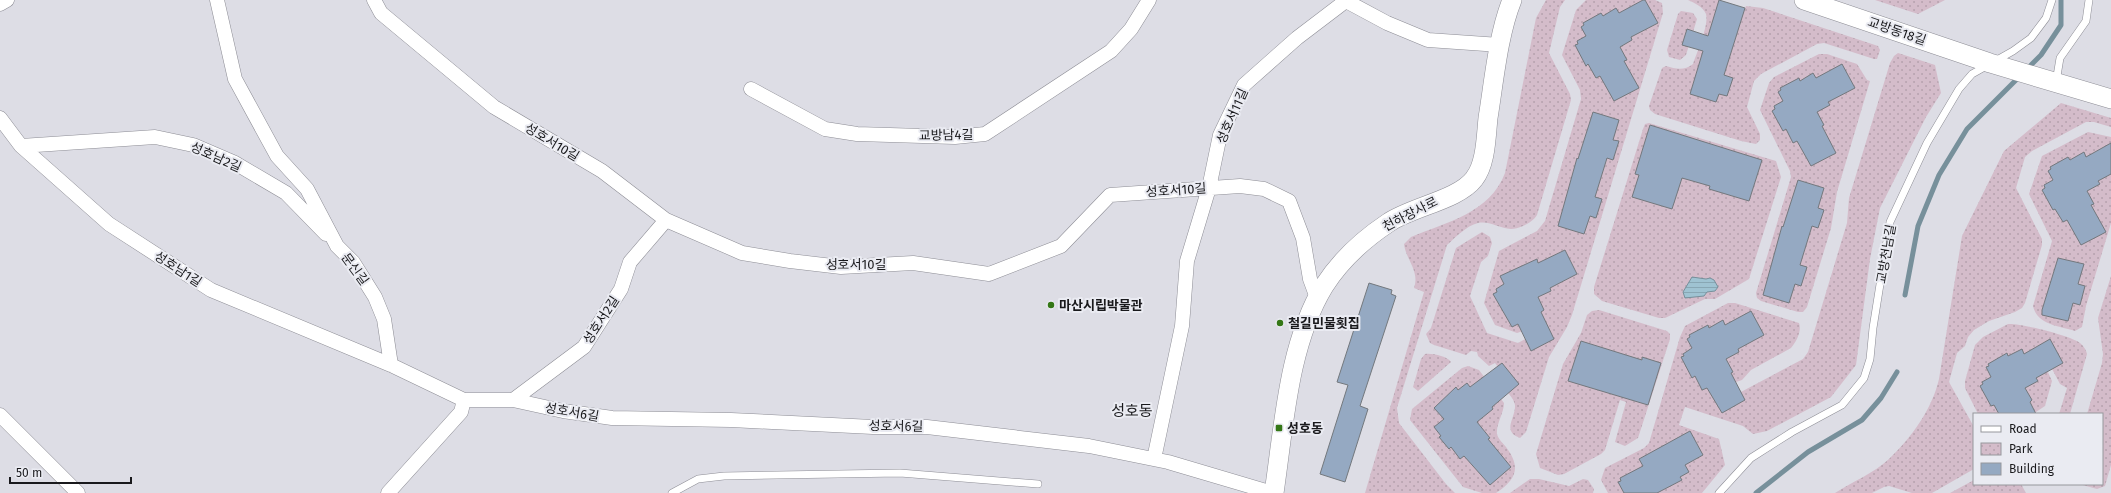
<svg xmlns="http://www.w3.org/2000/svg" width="2111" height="493" viewBox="0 0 2111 493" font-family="'Fira Sans','Noto Sans KR',sans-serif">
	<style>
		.park { fill: url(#park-dots) }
		.water { fill: url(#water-rules); stroke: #77909b }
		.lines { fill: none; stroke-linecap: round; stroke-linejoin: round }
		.stream { stroke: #77909b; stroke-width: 5 }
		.building { fill: #95a9c2; stroke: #73787d }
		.lane-casing { stroke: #8d8d95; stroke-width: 8 }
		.street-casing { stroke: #8d8d95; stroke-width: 15 }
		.secondary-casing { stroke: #8d8d95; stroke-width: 20 }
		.lane { stroke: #fff; stroke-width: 7 }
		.street { stroke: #fff; stroke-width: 14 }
		.secondary { stroke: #fff; stroke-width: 19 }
		.poi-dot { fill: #347716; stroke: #eaebf2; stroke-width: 1.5 }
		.labels { text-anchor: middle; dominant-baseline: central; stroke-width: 4; stroke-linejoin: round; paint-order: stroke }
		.street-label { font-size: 13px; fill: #19191c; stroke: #eaebf2 }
		.poi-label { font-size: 13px; font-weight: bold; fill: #19191c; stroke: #eaebf2; text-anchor: start }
		.quarter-label { font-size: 15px; fill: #19191c; stroke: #eaebf2 }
	</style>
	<defs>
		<pattern id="park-dots" width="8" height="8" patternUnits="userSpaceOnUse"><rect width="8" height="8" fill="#d4bcca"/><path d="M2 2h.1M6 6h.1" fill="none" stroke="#b5a1ad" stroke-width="1.8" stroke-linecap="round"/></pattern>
		<pattern id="water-rules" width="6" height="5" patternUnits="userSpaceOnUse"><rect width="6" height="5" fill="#9fc3d2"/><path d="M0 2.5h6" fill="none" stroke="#88a7b4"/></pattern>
	</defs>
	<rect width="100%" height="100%" fill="#dddde5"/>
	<path class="park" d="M1546,0H1565L1560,7L1549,53L1570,94L1571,100L1537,215C1533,221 1529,223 1523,226C1504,235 1495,220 1478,223C1466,226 1456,237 1447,245L1397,408L1399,423L1446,484L1455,493H1365L1424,292L1414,288C1420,271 1406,260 1404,244L1411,237C1447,222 1490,213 1505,173L1536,18Z
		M1586,0H1655L1662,3L1663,13L1572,315L1567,327L1549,357L1526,432L1520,438C1501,431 1516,418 1515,405C1514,398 1506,391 1502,386L1508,380L1495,363L1489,366L1478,356L1477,352L1471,351L1466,355L1434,345L1430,343L1426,334L1431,328L1456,248L1482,232L1490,237L1492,243L1488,256L1481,262L1470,296L1487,333L1518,343L1527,338L1523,331L1517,333L1495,325L1484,303L1499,251L1537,231L1545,221L1581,99L1580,90L1562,55L1576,10Z
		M1688,0H1719V5L1742,15L1746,6L1763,8L1878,46L1880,50L1877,59H1874L1824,43L1817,44L1761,74L1754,81L1747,107L1760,134V140L1756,144L1741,141L1655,114L1650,110L1649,106L1662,68L1666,66C1676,69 1684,71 1693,64C1697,52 1709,25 1706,14C1703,7 1695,3 1688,0Z
		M1875,0H1945L1918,14Z
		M1681,11L1693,13L1697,19L1686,55L1680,60L1669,57L1667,50L1678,14Z
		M1898,53L1935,65L1941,93L1926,117L1880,208L1870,259L1856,365L1831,397L1767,431L1753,434L1743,426L1685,407L1679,425L1719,439L1725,465L1702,493H1608L1601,480L1605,468L1644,448L1649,443L1680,337L1685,326L1728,303H1735L1799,323C1802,332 1796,342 1791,348L1751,370L1742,380L1733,383L1739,393L1803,359L1808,352L1847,223L1849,198L1890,63L1894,56Z
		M1819,54H1827L1857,64L1867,80L1870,81L1837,192L1831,228L1807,307L1803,312H1798L1761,301L1757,298L1756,293L1791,177L1790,171L1760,110L1769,83L1774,77Z
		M2061,103L2111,118V127L2094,122H2086L2032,151L2025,157L2016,188L2042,239V245L2025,303L2022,308L2015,312L1989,321L1974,330L1968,337L1965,346L1957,353L1949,382L1974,427V469L1932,493H1912L1889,486L1884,487L1872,493H1835C1852,482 1874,473 1889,459C1912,437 1932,409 1939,379L1962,236L2004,151Z
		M1649,123L1776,161L1781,177L1749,279L1715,299H1705L1665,318H1659L1602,301L1594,294V287L1643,129L1645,124Z
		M2088,132L2111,137V223L2086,306L2082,327L2075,331C2060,326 2037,325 2033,306L2052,241L2029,194L2042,156Z
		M2111,276V465L2105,486L2097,489L2079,484H2102V414H2087L2102,363L2103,354L2098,318Z
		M1599,310L1667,331L1670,334V339L1638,438L1625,446L1615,442L1626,402L1620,400L1605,450L1601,454L1564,474L1558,475L1540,468L1536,454L1563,364L1581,333L1587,315L1592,311Z
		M2008,324C2020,323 2071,336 2080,343C2084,346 2086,350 2087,354L2070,414H2059L2067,388L2060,384L2051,367L2047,370L2052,381L2045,406L2033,414H1978L1965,388V381L1975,345L1983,337Z
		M1425,354C1432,353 1447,356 1451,362L1418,391L1413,387L1421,359Z
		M1468,366L1479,370L1504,403C1504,413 1496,424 1497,434C1498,439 1503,443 1506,447C1521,467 1517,479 1496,493H1482L1463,487L1410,420L1412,409L1462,368Z
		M1530,479H1539L1569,486L1583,479L1588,480L1594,489L1593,493H1510Z
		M1974,480V484H2021L2026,493H1950Z"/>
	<path class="water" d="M1692,277L1706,279L1710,278L1714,280L1718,287L1715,291L1707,292L1704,296L1685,298L1683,292Z"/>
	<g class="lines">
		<path class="stream" d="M2027,69L2041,55L2061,25V0
			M1905,295L1918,226L1939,175L1967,129L2020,76
			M1756,493L1808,452L1862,420L1881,398L1897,372"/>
	</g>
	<path class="building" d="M1643,0H1645L1658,23L1631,37L1632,40L1620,47L1627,60L1624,61L1639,88L1614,101L1600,76L1596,78L1588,64L1586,66L1575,45L1578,44L1577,41L1586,36L1581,27L1584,25L1583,23L1601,13L1603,16L1616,8L1619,13Z
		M1719,0L1745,8L1724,75L1733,78L1727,96L1719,94L1716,102L1690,94L1703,51L1682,45L1687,29L1708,36Z
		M1842,64L1855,88L1828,102L1830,105L1817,112L1824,125L1822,126L1836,153L1811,166L1797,141L1793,143L1786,129L1783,131L1772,111L1775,109L1774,106L1783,101L1778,92L1781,90L1780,88L1799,78L1800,81L1813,73L1816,78Z
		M1593,112L1619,120L1613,140L1619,141L1613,160L1607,158L1595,197L1602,199L1596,218L1590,216L1584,234L1558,226L1577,158L1578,159Z
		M1650,125L1762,160L1749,201L1709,189L1710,186L1682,178L1672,209L1632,197L1639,175L1635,174Z
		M2111,143V174L2098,181L2100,184L2087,191L2094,204L2091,205L2106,232L2081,245L2067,220L2063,222L2055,209L2053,210L2042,190L2045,188L2044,185L2053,180L2048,171L2051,169L2050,167L2068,157L2070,160L2084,152L2086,157Z
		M1798,180L1824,188L1818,208L1824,210L1818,228L1812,226L1800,265L1807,267L1801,286L1795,284L1789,303L1763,295L1782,226L1783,227Z
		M1565,250L1577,274L1550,288L1551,291L1538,297L1544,310L1541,312L1554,339L1531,351L1518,324L1512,327L1493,294L1497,292L1496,289L1504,284L1500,276L1537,259L1538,263Z
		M2058,258L2084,264L2078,284L2085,286L2080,305L2073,303L2068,321L2042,315V310Z
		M1369,283L1392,290L1391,294L1396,296L1360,406L1368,409L1345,482L1320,474L1348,385L1337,382Z
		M1751,311L1764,335L1738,349L1739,352L1726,359L1733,372L1731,373L1745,400L1722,413L1707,388L1702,390L1695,376L1692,378L1681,357L1684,356L1683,354L1692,348L1687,339L1690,337L1689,335L1708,325L1709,328L1723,320L1725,325Z
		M2050,339L2063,363L2036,378L2038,381L2025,388L2032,400L2030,402L2036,414H1999L1994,405L1991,406L1980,386L1983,384L1982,382L1991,377L1986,367L1989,366L1988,364L2007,353L2008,356L2022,349L2024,354Z
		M1581,341L1642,360V357L1661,363L1648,405L1568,381Z
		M1502,363L1519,384L1492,407L1493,409L1477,422L1490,438L1488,439L1511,467L1490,485L1464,456L1460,459L1451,447L1449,449L1439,437L1441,436L1434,427L1444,419L1434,408L1456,387L1458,390L1467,383L1470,387Z
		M1690,431L1703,455L1685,465L1689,472L1680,477L1682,480L1657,493H1624L1618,482L1621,481L1620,478L1643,466L1639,459Z"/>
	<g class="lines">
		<defs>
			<path id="lane" d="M2056,82L2060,58L2086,21L2089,0
				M672,493L698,479L724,476L900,473L1038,484
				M1719,493L1751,458L1792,432L1842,405L1864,378L1870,359L1873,328L1890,222L1927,143L1959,89L1972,74L2013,51L2031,38L2046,18L2052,0"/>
			<path id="street" d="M217,0L235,79L277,156L307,189L337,246L353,262L375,297L384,319L391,365
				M374,0L381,13L494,107L602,171L666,220L742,253L790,261L841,267L913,263L989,274L1061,246L1110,195L1240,186L1264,189L1289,201L1303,238L1310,279L1317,298
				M1346,1L1387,23L1428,40L1500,45
				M0,4L7,0
				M751,89L825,129L857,134L955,137L985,134L1111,51L1131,29L1149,0
				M0,118L21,146L109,224L211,290L391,365L464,400H513L584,347L621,289L630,262L666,220
				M21,146L155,137L193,145L235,163L286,193L326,234
				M513,400L563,411L612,418L731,420L873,427H927L1089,446L1168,462L1273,493
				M0,415L78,493
				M1154,459L1182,326L1187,261L1209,188L1220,135L1244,85L1297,38L1347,0
				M388,493L461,412L464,400"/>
			<path id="secondary" d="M1804,0L1990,63L2111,99
				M1274,493C1284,426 1288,345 1324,286C1340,261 1364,239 1388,223C1411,207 1458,200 1474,179C1486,164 1486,137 1488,118C1494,81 1498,35 1512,0"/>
		</defs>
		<use href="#lane" class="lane-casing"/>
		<use href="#street" class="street-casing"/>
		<use href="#secondary" class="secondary-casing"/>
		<use href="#lane" class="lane"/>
		<use href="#street" class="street"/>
		<use href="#secondary" class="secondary"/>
	</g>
	<g class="poi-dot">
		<circle cx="1051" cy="305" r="4"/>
		<circle cx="1280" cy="323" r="4"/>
		<rect x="1275" y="424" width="8" height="8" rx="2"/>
	</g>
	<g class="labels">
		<g class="street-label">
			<text transform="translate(1897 31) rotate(19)">교방동18길</text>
			<text transform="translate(1232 116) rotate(-66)">성호서11길</text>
			<text transform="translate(946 135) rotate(-1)">교방남4길</text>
			<text transform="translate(552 142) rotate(31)">성호서10길</text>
			<text transform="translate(216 157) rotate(24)">성호남2길</text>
			<text transform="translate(1176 190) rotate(-4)">성호서10길</text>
			<text transform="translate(1410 214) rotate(-27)">천하장사로</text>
			<text transform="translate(1886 254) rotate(-80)">교방천남길</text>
			<text x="856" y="264">성호서10길</text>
			<text transform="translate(178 269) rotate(33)">성호남1길</text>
			<text transform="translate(355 269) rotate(54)">문신길</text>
			<text transform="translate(601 320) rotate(-57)">성호서2길</text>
			<text transform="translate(572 412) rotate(10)">성호서6길</text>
			<text transform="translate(896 426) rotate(1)">성호서6길</text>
		</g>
		<g class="poi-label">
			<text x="1059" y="305">마산시립박물관</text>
			<text x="1288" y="323">철길민물횟집</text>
			<text x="1287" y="428">성호동</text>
		</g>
		<g class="quarter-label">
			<text x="1132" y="411">성호동</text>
		</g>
	</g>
	<rect x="1973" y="413" width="130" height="72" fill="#eaebf2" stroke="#96979c"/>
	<rect x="1981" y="426" width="20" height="6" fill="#ffffff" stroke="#96979c"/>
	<text x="2009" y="433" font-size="12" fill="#19191c">Road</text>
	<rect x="1981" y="443" width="20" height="12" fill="url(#park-dots)" stroke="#96979c"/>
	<text x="2009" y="453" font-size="12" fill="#19191c">Park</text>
	<rect x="1981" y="463" width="20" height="12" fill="#95a9c2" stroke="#96979c"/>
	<text x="2009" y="473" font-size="12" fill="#19191c">Building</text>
	<path d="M10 477v6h121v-6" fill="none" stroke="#19191c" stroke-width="2"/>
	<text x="16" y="477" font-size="12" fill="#19191c" stroke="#eaebf2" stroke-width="3" paint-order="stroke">50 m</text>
</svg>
